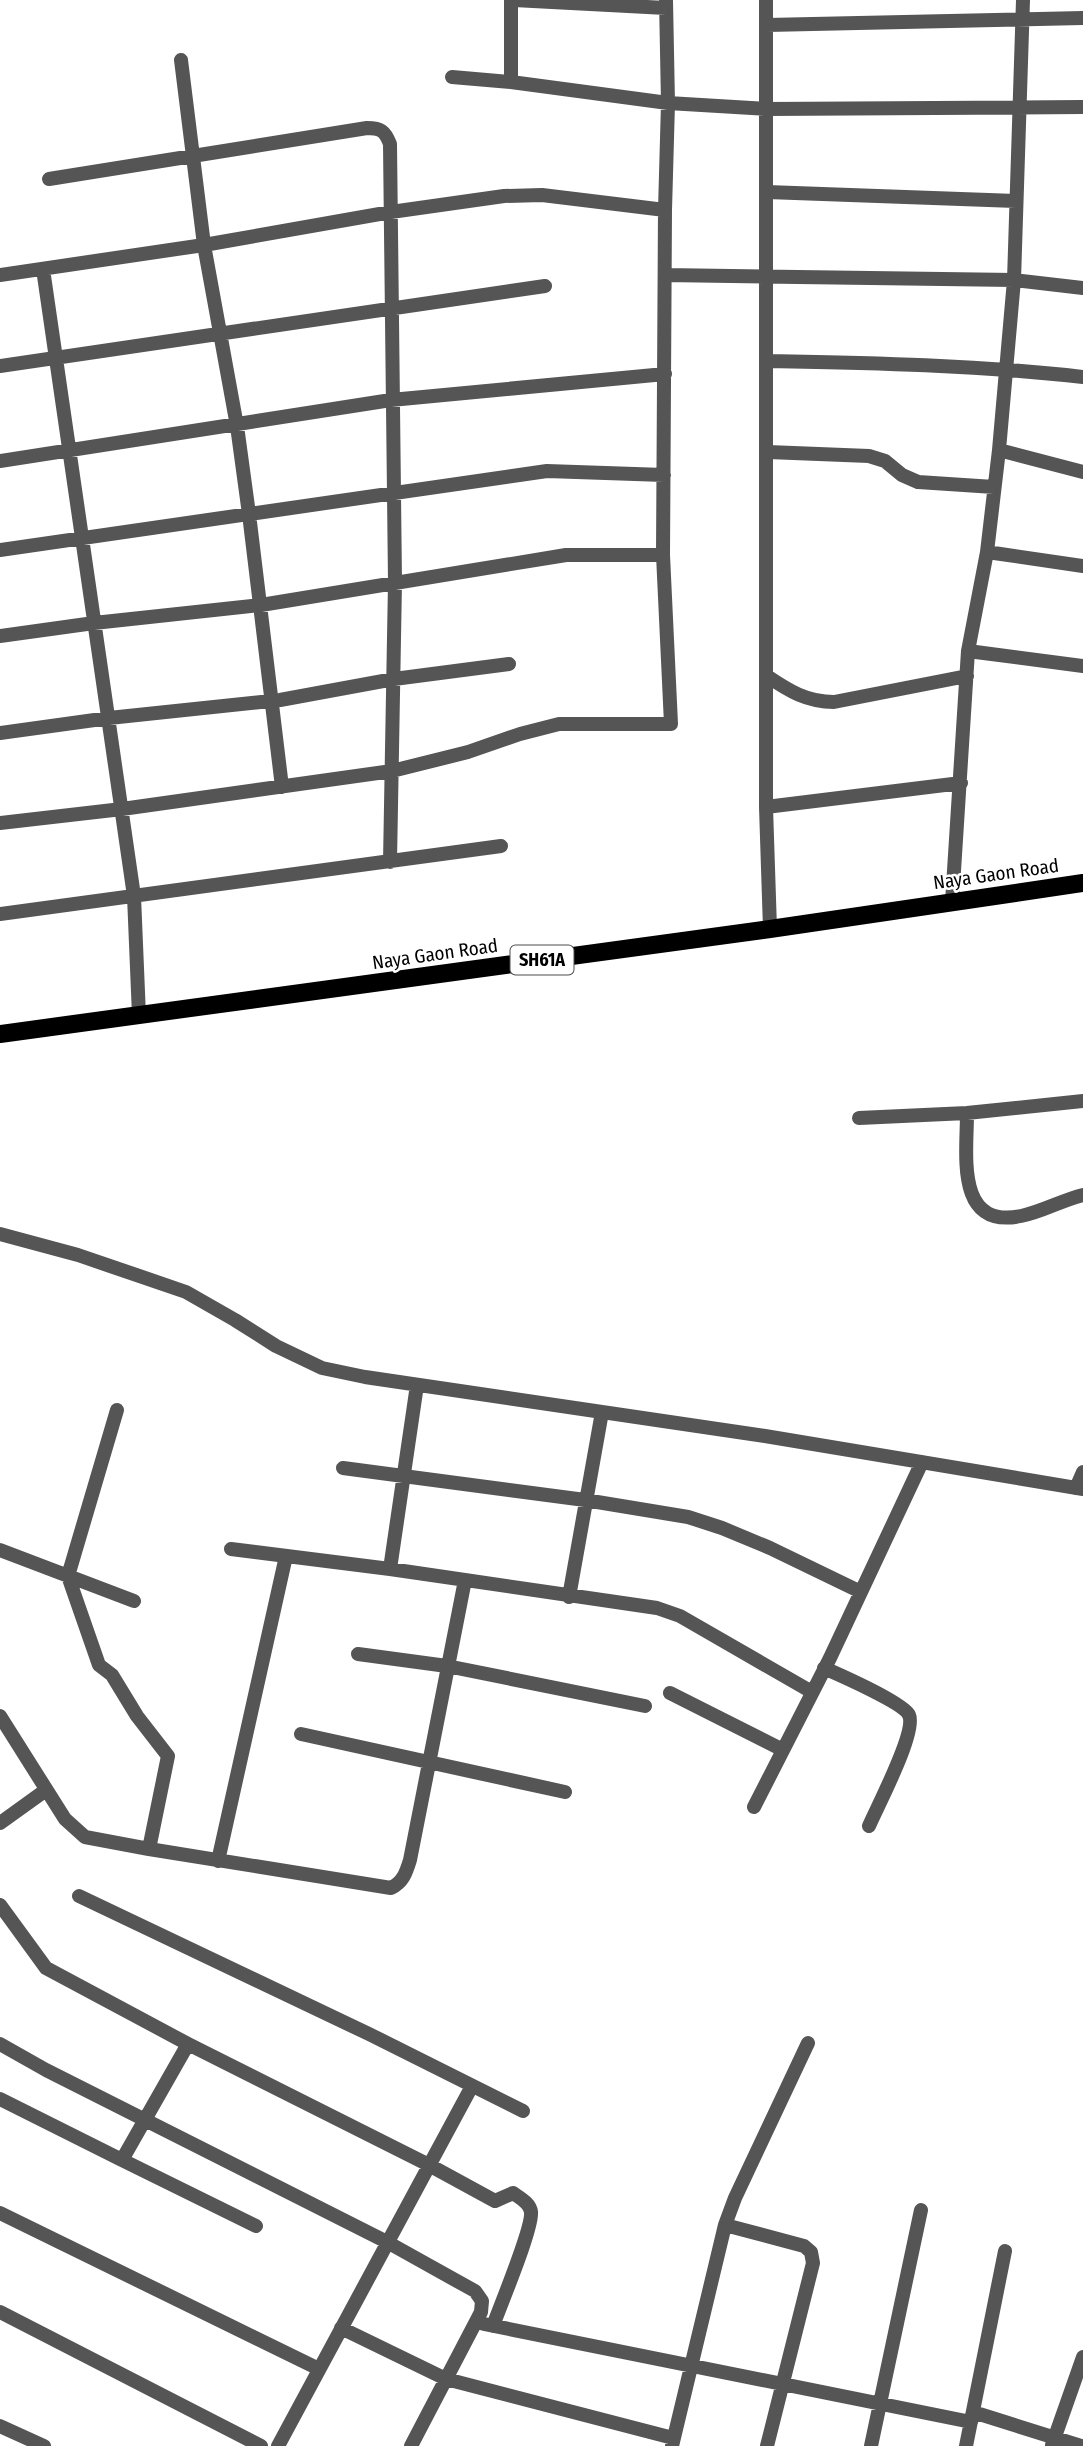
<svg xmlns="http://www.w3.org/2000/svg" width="1083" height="2446" viewBox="0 0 1083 2446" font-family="'Fira Sans Condensed',sans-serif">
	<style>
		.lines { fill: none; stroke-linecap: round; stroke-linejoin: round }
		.street { stroke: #555; stroke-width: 14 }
		.primary { stroke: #000; stroke-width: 18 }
		.labels { text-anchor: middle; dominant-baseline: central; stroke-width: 5; stroke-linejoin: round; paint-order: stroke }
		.shield { fill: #fff; stroke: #4c4c4c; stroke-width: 2 }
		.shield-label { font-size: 18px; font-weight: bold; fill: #000 }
		.street-label { font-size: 19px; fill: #000; stroke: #fff }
	</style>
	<rect width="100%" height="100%" fill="#fff"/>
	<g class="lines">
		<path class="street" d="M511,0V82
			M514,0L666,8
			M766,0V807L770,929
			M767,25L1083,18
			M181,60L204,245L237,426L249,514L282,787
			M452,77L511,82L668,103L767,109L1083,107
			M49,179L367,128C381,128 385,131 390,144L395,582L390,862
			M767,192L1016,201
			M43,269L134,896L139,1016
			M0,275L204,245L391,212L504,196L542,195L665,210
			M665,275L1014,280L1083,288
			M767,361C873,363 978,365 1083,377
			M0,366L545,286
			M999,450L1083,472
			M768,452L869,456L885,461L902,475L918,482L994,487
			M0,461L391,400L665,374
			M0,550L547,471L664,475
			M987,552L1083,566
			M0,636L94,623L261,605L566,555H663
			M968,651L1083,666
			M767,676C789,691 807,702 834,702L967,676
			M0,733L109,718L280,700L394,679L509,664
			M766,807L961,783
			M0,823L122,809L392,771L468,752L520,734L559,724H671L663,555L665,210L668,103L666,0
			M952,902L968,651L987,552L999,450L1014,280L1023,0
			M0,914L501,846
			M967,1113C967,1155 955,1229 1021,1216C1042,1212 1062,1200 1083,1195
			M859,1118L967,1113L1083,1101
			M0,1234L78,1255L186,1292L235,1320L276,1346L322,1368L365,1377L765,1436L1083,1489
			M117,1410L68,1576L99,1665L112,1675L137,1716L168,1756L149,1849
			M343,1468L585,1500L688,1517L722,1528L770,1548L861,1592
			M1076,1488L1083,1472
			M231,1549L390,1569L657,1608L680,1616L812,1692
			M0,1550L134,1601
			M390,1569L417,1385
			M569,1597L602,1412
			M358,1654L447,1666L645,1706
			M824,1668C840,1675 904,1703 909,1715C917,1732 877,1807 869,1826
			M670,1693L783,1750
			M0,1716L65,1819L85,1837L149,1849L391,1888C403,1882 406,1873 410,1860L465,1580
			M301,1734L565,1792
			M754,1807L830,1658L922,1462
			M0,1823L46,1790
			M218,1861L286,1556
			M79,1896L369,2034L523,2111
			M0,1905L46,1968L188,2044L429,2165L495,2201L513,2193C520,2198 530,2203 531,2212C533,2228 500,2306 493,2326
			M0,2044L46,2070L387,2242L475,2291L482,2301L481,2312L411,2446
			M188,2044L122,2160L256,2226
			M0,2099L122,2160
			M0,2213L319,2369
			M725,2225L804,2246L811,2252L813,2263L767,2446
			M0,2312L261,2446
			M484,2324L971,2422
			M341,2328L446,2379L673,2438
			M973,2412L1081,2446
			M0,2426L44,2446
			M1052,2445L1083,2357
			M278,2446L472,2086
			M672,2446L725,2225L735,2198L808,2043
			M871,2446L921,2210
			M966,2446L1005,2251"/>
		<path class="primary" d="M0,1034L770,929L1083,883"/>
	</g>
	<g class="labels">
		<rect class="shield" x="510.5" y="945.5" width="63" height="29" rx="5"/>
		<g class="shield-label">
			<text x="542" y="960">SH61A</text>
		</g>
		<g class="street-label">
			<text transform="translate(996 874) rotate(-8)">Naya Gaon Road</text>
			<text transform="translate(435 954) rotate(-8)">Naya Gaon Road</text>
		</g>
	</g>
</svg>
